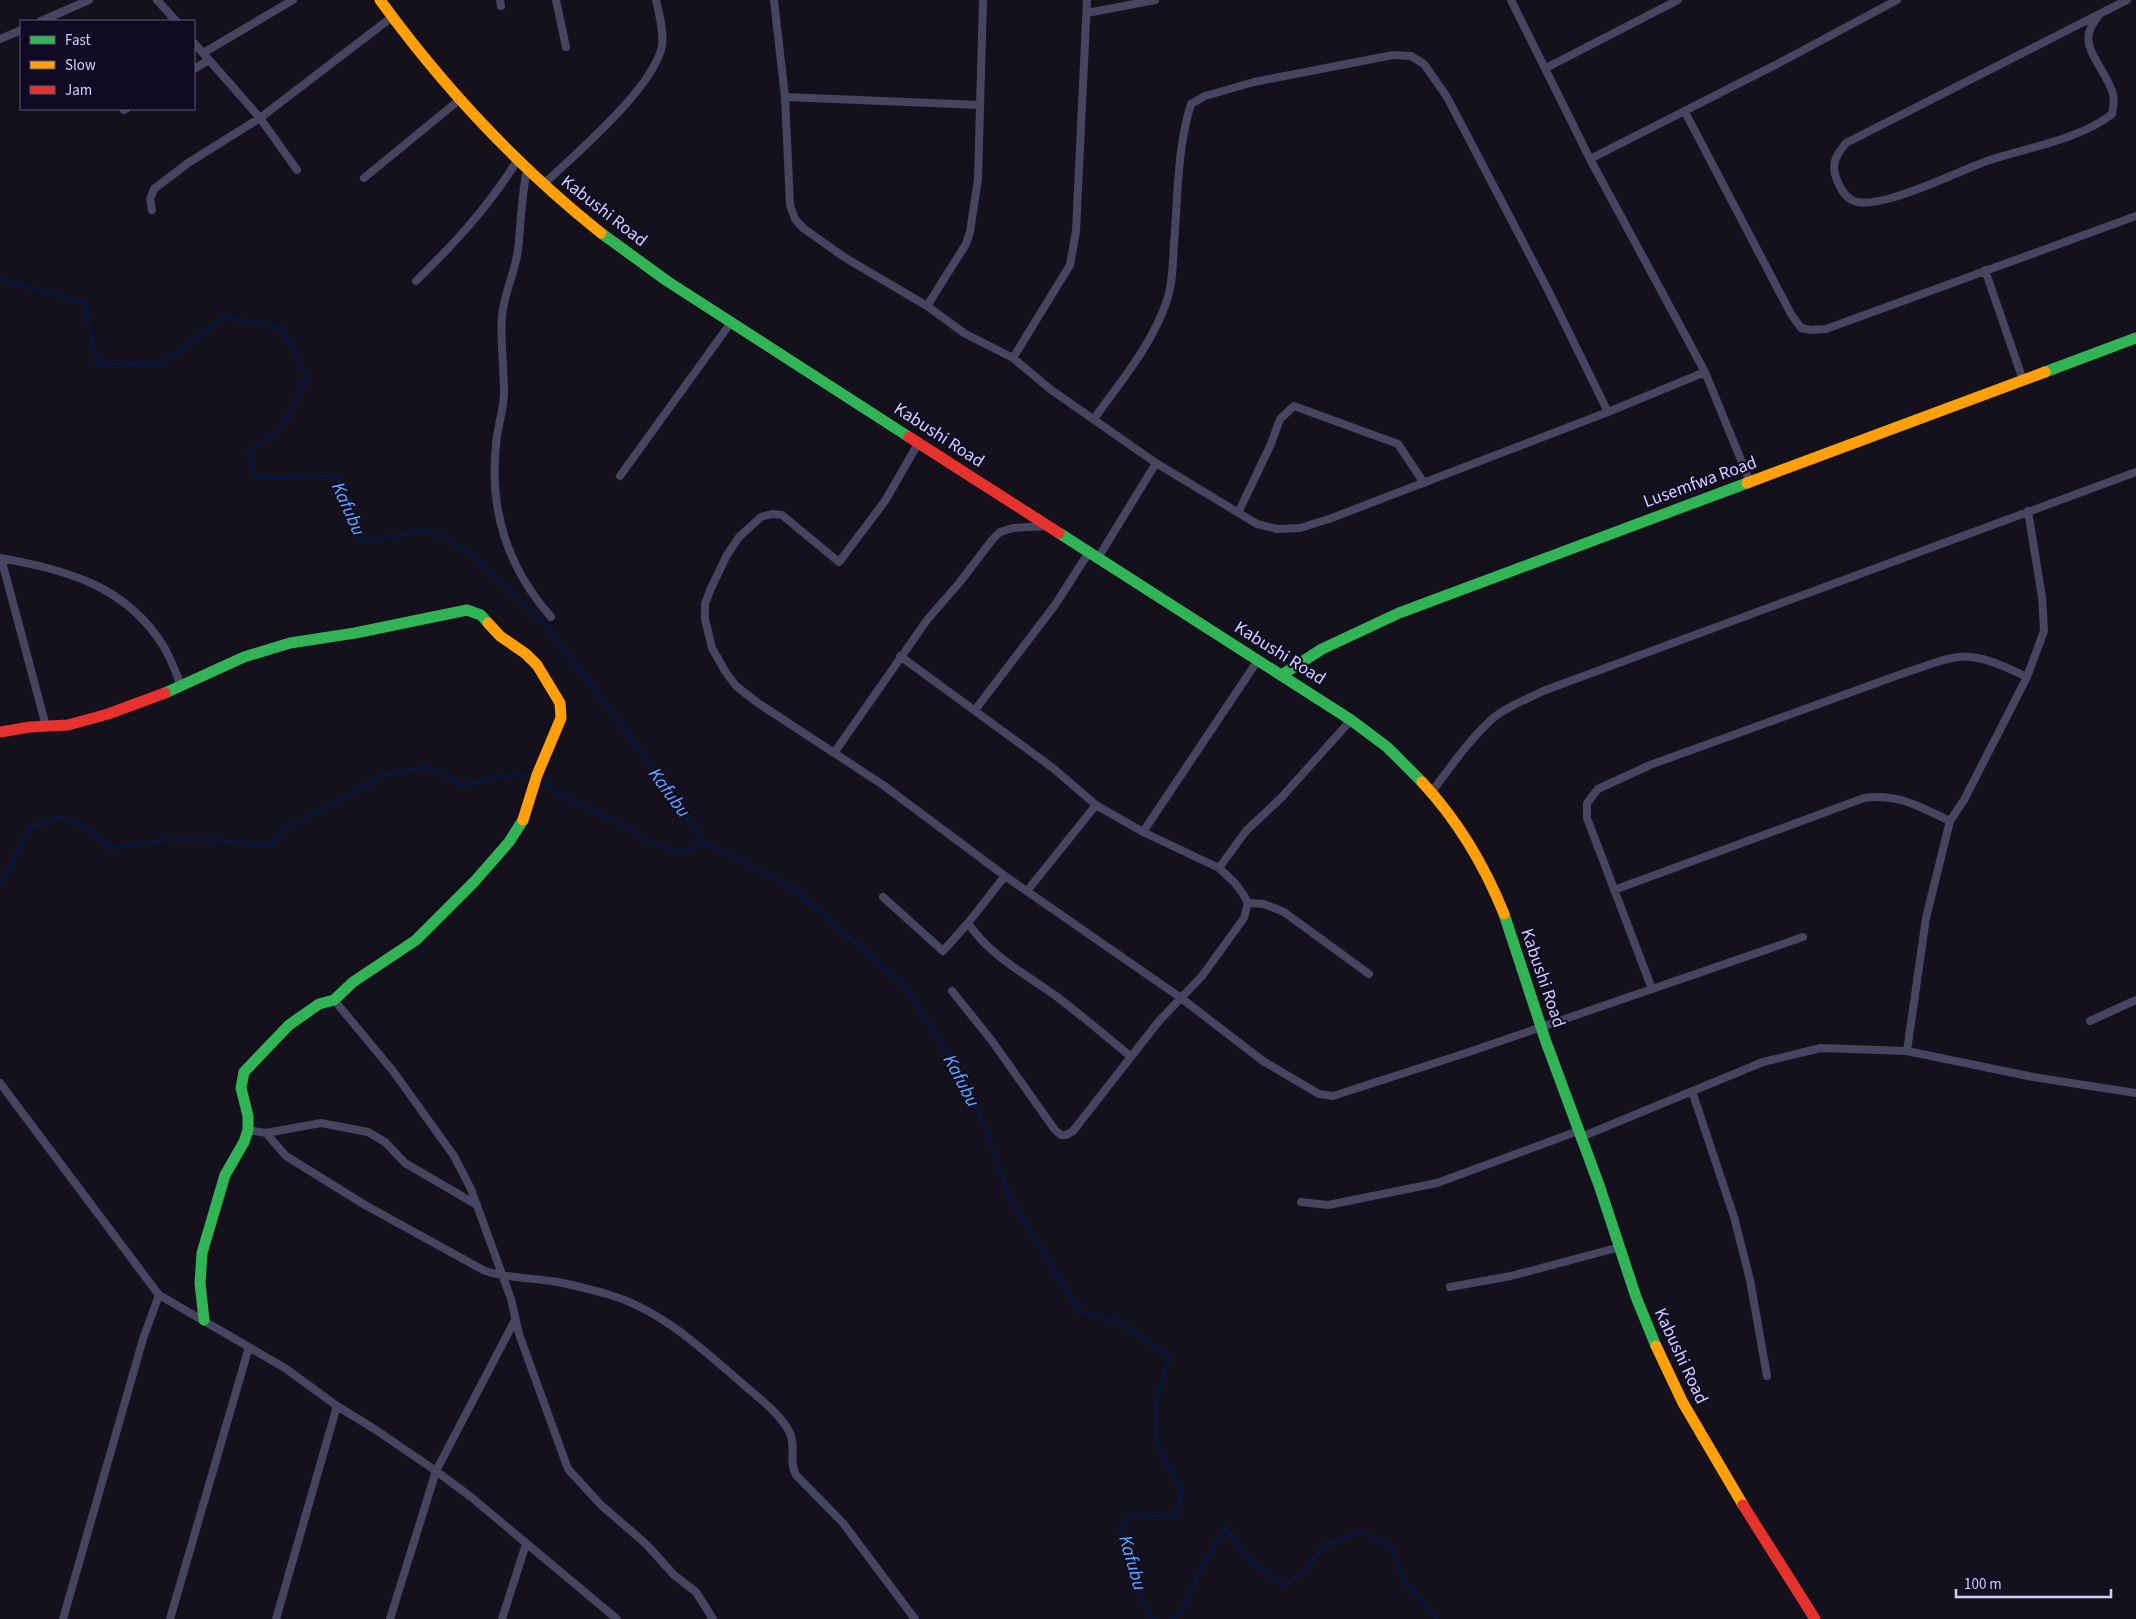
<svg xmlns="http://www.w3.org/2000/svg" width="2136" height="1619" viewBox="0 0 2136 1619" font-family="'Source Sans 3',sans-serif">
	<style>
		.lines { fill: none; stroke-linecap: round; stroke-linejoin: round }
		.stream { stroke: #051740; stroke-width: 3 }
		.street { stroke: #474460; stroke-width: 8 }
		.fast { stroke: #30b455; stroke-width: 11 }
		.slow { stroke: #ff9f0a; stroke-width: 11 }
		.jam { stroke: #e5322d; stroke-width: 11 }
		.labels { text-anchor: middle; dominant-baseline: central; stroke-width: 4; stroke-linejoin: round; paint-order: stroke }
		.street-label { font-size: 18px; fill: #d5ceff; stroke: #100b23 }
		.water-label { font-size: 19px; font-style: italic; fill: #5cacff; stroke: #100b23 }
	</style>
	<rect width="100%" height="100%" fill="#14111d"/>
	<g class="lines">
		<path class="stream" d="M0,279L85,303L97,364L162,363L225,317L281,328L307,378L283,426L248,453L256,478L336,476L361,542L429,530L471,553L548,628L630,737L706,844L791,887L903,984L971,1091L1011,1200L1080,1312L1118,1321L1169,1356L1156,1404L1157,1443L1182,1493L1174,1518L1133,1514L1119,1530L1132,1575L1152,1619
			M0,881L7,873L29,828L58,817L84,826L111,848C164,837 217,838 270,846L284,829L385,775L427,767L464,785L518,773L540,780L565,798L608,817L650,842L680,853L706,844
			M1172,1619L1182,1612L1202,1565L1226,1528L1251,1562L1284,1586L1300,1574L1326,1545L1361,1532L1390,1546L1404,1580L1436,1619"/>
		<path class="street" d="M157,0L176,21
			M500,0L501,6
			M556,0L566,47
			M774,0L785,97L790,205L795,219L803,228L844,257L927,306L964,333L1013,358L1050,389L1156,463L1257,524L1277,529L1300,528L1329,519L1608,412L1705,372
			M1511,0L1590,159L1705,372L1750,482
			M1087,13L1155,0
			M2098,16C2095,21 2090,27 2089,33C2084,51 2108,74 2113,94C2115,100 2113,108 2112,114C2081,139 2026,148 1987,161C1955,173 1924,189 1891,198C1880,201 1868,204 1857,202C1846,199 1841,190 1837,180C1830,165 1836,155 1846,143L2127,0
			M41,21L89,0
			M0,39L21,30
			M194,43L203,53L293,0
			M203,53L260,118L297,170
			M1546,68L1678,0
			M194,69L209,60
			M785,97L980,105
			M124,110L126,109
			M1685,112L1791,314L1801,328L1811,330L1826,329L2136,216
			M1590,159L1781,62L1897,0
			M527,171C521,197 521,223 518,250C515,273 504,293 502,316C500,342 504,367 504,392C504,410 497,428 496,445C489,510 508,568 551,617
			M364,178L458,101
			M543,185C575,154 653,89 662,46C664,31 659,14 656,0
			M152,210L150,199L154,189L188,163L260,118L392,17
			M1985,270L2023,380
			M416,281C455,243 488,207 517,161
			M927,306L966,244L970,232L978,179L983,0
			M1013,358L1070,265L1076,231L1087,0
			M1094,419C1120,382 1153,344 1167,300C1173,282 1173,261 1174,243C1178,197 1177,148 1191,104L1205,96L1254,82L1393,55L1411,56L1424,64L1447,97L1548,290L1608,412
			M919,442L885,501L839,562L782,515L772,514L761,517L739,537L727,555L711,588L705,604V619L712,648L725,671L736,686L758,703L883,785L1005,876
			M620,476L732,321
			M1238,513L1271,444L1280,419L1294,406L1398,444L1424,483
			M0,558C66,570 126,585 164,647C171,659 176,673 181,686
			M1,558L46,726
			M1098,558L1156,463
			M900,656L1053,768L1096,805L1143,832L1219,868L1235,883L1243,894L1248,903L1244,918L1202,976L1159,1021L1073,1131L1066,1135H1061L1055,1130L992,1041L952,991
			M975,710L1055,605L1089,552
			M834,753L927,620L960,582L992,540L1000,532L1013,528L1048,526
			M1431,793C1450,768 1468,741 1491,720C1505,707 1526,700 1543,691L2136,472
			M1143,832L1258,660
			M1219,868L1246,831L1281,798L1351,720
			M1614,890L1864,798C1898,793 1920,807 1950,821
			M1027,891L1096,805
			M883,897L943,951L968,923L1005,876L1181,998L1263,1061L1319,1094L1333,1096L1469,1052L1803,937
			M1248,903L1264,904L1284,912L1369,974
			M968,923C990,956 1024,973 1056,996C1081,1015 1106,1036 1130,1056
			M1652,989L1587,818V803L1598,789L1650,765L1907,672C1924,667 1954,654 1971,657C1991,659 2009,669 2027,677
			M334,1000L393,1071L454,1156L471,1189L511,1299L519,1334L568,1469L601,1505L646,1544L674,1575L696,1592L713,1619
			M2090,1021L2136,1000
			M1907,1051L1926,918L1950,821L1964,800L2027,677L2044,631L2042,597L2028,511
			M0,1083L159,1295L285,1368L337,1406L376,1430L436,1471L471,1497L617,1619
			M1692,1091L1734,1217L1750,1280L1767,1376
			M248,1130L266,1133L321,1123L368,1132L385,1142L405,1163L477,1205
			M266,1133L286,1156L365,1205L485,1271C506,1278 529,1278 552,1281C570,1284 589,1289 607,1294C661,1309 703,1350 744,1385C760,1399 779,1413 789,1431C797,1446 788,1461 796,1475L843,1523L915,1619
			M1581,1137L1763,1062L1821,1048L1907,1051L2033,1077L2136,1093
			M1301,1202L1328,1205L1437,1183L1578,1131
			M1450,1287L1511,1276L1620,1247
			M63,1619L143,1339L159,1295
			M170,1619L249,1347
			M276,1619L337,1406
			M390,1619L436,1471L515,1320
			M502,1619L526,1544"/>
		<path class="fast" d="M601,233L667,281L909,437
			M2045,372L2136,338
			M1059,533L1351,720L1387,747L1422,782
			M1283,674L1322,649L1399,613L1747,483
			M165,693L244,657L290,643L355,633L467,610L481,615L488,623
			M1504,914L1546,1042L1599,1185L1636,1297L1656,1346
			M204,1320L200,1283L202,1253L225,1175L244,1142L248,1130V1116L241,1088L244,1072L289,1025L319,1004L334,1000L353,982L416,940L474,882L509,842L523,820"/>
		<path class="slow" d="M380,0C444,88 516,165 601,233
			M1747,483L2045,372
			M488,623L500,636L526,654L537,665L560,703L561,718L537,775L523,820
			M1422,782C1458,821 1484,864 1504,914
			M1656,1346L1683,1403L1743,1505"/>
		<path class="jam" d="M909,437L1059,533
			M0,732L30,727L68,725L108,714L165,693
			M1743,1505L1815,1619"/>
	</g>
	<g class="labels">
		<g class="street-label">
			<text transform="translate(604 211) rotate(38)">Kabushi Road</text>
			<text transform="translate(939 435) rotate(33)">Kabushi Road</text>
			<text transform="translate(1700 482) rotate(-20)">Lusemfwa Road</text>
			<text transform="translate(1280 653) rotate(32)">Kabushi Road</text>
			<text transform="translate(1543 978) rotate(71)">Kabushi Road</text>
			<text transform="translate(1681 1356) rotate(65)">Kabushi Road</text>
		</g>
		<g class="water-label">
			<text transform="translate(348 509) rotate(66)">Kafubu</text>
			<text transform="translate(669 793) rotate(54)">Kafubu</text>
			<text transform="translate(961 1081) rotate(62)">Kafubu</text>
			<text transform="translate(1132 1563) rotate(74)">Kafubu</text>
		</g>
	</g>
	<rect x="20" y="20" width="175" height="90" fill="#100b23" stroke="#5f597b"/>
	<rect x="30" y="36" width="25" height="8" fill="#30b455" stroke="#5f597b"/>
	<text x="65" y="45" font-size="15" fill="#d5ceff">Fast</text>
	<rect x="30" y="61" width="25" height="8" fill="#ff9f0a" stroke="#5f597b"/>
	<text x="65" y="70" font-size="15" fill="#d5ceff">Slow</text>
	<rect x="30" y="86" width="25" height="8" fill="#e5322d" stroke="#5f597b"/>
	<text x="65" y="95" font-size="15" fill="#d5ceff">Jam</text>
	<path d="M1956 1589v8h155v-8" fill="none" stroke="#d5ceff" stroke-width="2.5"/>
	<text x="1964" y="1589" font-size="15" fill="#d5ceff" stroke="#100b23" stroke-width="4" paint-order="stroke">100 m</text>
</svg>
